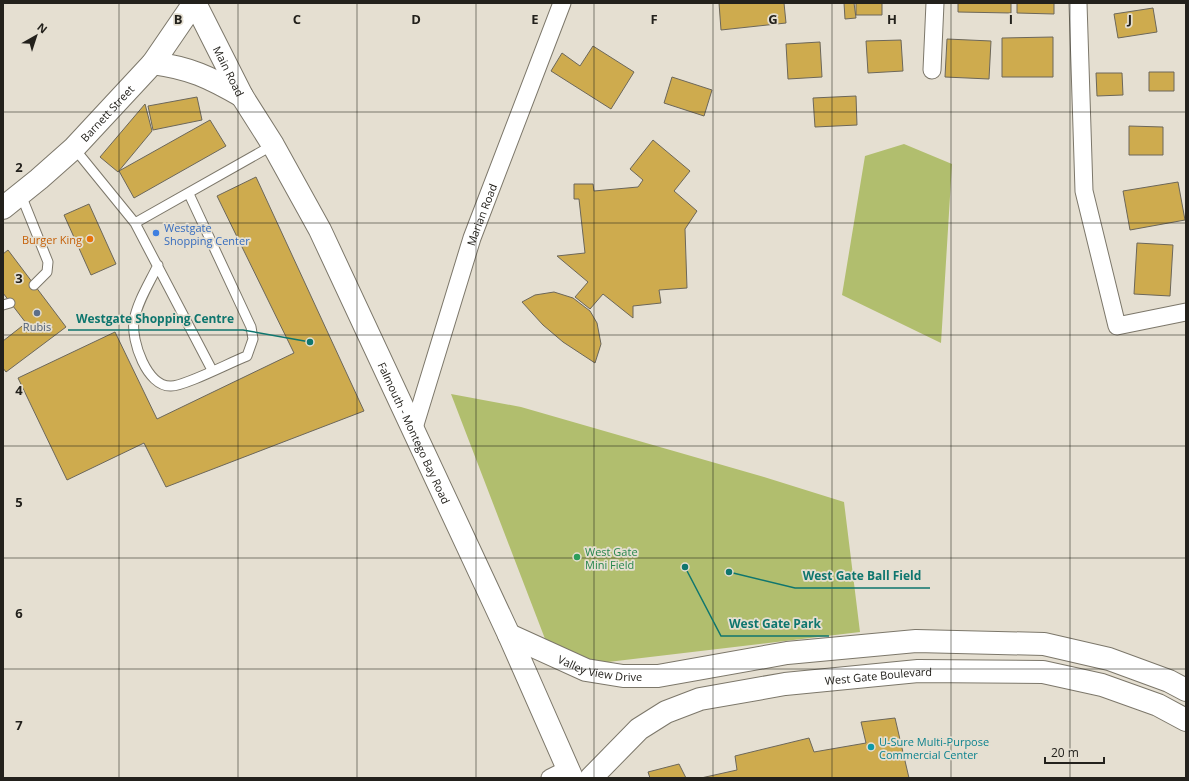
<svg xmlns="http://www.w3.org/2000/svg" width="1189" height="781" viewBox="0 0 1189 781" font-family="'Open Sans',sans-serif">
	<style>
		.green { fill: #b1be6e }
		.building { fill: #ceab4e; stroke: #6c675a }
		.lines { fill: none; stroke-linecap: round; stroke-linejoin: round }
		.lane-casing { stroke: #7c776a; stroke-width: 11 }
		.street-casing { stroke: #7c776a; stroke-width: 19 }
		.secondary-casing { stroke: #7c776a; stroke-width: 24 }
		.lane { stroke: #fff; stroke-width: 9 }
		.street { stroke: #fff; stroke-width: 17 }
		.secondary { stroke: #fff; stroke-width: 22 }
		.grid { fill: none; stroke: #23211c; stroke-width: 1; stroke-opacity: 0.55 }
		.shop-dot { fill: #3f7fe0; stroke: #e5dfd1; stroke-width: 1.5 }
		.food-dot { fill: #e8710a; stroke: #e5dfd1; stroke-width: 1.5 }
		.service-dot { fill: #5c6f8a; stroke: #e5dfd1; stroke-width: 1.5 }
		.leisure-dot { fill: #2e9e5b; stroke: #e5dfd1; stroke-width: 1.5 }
		.culture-dot { fill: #0f9aa8; stroke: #e5dfd1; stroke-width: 1.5 }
		.labels { text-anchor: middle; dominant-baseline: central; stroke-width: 3.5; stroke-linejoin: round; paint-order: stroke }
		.street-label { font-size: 11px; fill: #23211c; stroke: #e5dfd1 }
		.shop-label { font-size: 11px; fill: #366cbe; stroke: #e5dfd1; text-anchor: start }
		.food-label { font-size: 11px; fill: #c56008; stroke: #e5dfd1; text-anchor: end }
		.service-label { font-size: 11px; fill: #4e5e75; stroke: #e5dfd1 }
		.leisure-label { font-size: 11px; fill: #27864d; stroke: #e5dfd1; text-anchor: start }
		.culture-label { font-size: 11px; fill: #0d838f; stroke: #e5dfd1; text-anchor: start }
		.grid-label { font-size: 13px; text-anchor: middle; font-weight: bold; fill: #23211c; stroke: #e5dfd1; stroke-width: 3.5; stroke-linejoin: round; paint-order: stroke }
		.leader { fill: none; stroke: #0f766e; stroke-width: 1.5 }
		.callout-dot { fill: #0f766e; stroke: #e5dfd1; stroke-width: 1.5 }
		.callout-label { font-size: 12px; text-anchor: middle; font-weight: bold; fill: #0f766e; stroke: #e5dfd1; stroke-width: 3.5; stroke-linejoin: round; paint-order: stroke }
	</style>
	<rect width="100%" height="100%" fill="#e5dfd1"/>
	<path class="green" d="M904,144L952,164L941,343L842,295L865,156Z
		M451,394L521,407L764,477L844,502L860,632L591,664L547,644Z"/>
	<path class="building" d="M719,3H784L786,23L721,30Z
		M844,3H854L856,18L845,19Z
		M856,3H882V15H856Z
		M958,3H1011V13L958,12Z
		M1017,3H1054V14L1017,13Z
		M1153,8L1157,32L1118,38L1114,14Z
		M1053,37V77H1002V38Z
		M947,39L991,41L989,79L945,77Z
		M901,40L903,71L868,73L866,41Z
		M820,42L822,77L788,79L786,44Z
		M593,46L634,72L611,109L551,71L562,53L580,66Z
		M1149,72H1174V91H1149Z
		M1096,73H1122L1123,95L1097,96Z
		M672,77L712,90L704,116L664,103Z
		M856,96L857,125L815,127L813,98Z
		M197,97L202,120L153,130L148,106Z
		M145,104L152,131L118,172L100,157Z
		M210,120L226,146L134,198L119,171Z
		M1129,126L1163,127V155H1129Z
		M653,140L690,171L674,191L697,211L685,229L687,288L659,290L661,303L633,306V318L603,294L590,309L575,297L588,282L557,256L585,253L579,199H574V184H593L594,191L638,187L643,180L630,169Z
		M256,177L364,411L166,487L144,443L67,480L18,378L115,332L157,419L294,353L217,196Z
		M1178,182L1185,220L1130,230L1123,191Z
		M89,204L116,264L91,275L64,215Z
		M1137,243L1173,245L1170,296L1134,294Z
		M8,250L66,327L6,372L3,368V341L26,323L3,293V254Z
		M554,292L573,298L590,311L597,323L601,344L595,363L563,342L543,325L522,302L535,295Z
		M895,718L909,778H701L737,770L735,756L809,738L814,752L866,743L861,722Z
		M679,764L686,778H650L648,772Z"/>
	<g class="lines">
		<defs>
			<path id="lane" d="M74,148L135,223L212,370
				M21,195L48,262L47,272L34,285
				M135,223L273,145
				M158,265C150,282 137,302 134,321C131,341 147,387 171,386C185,386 231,362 247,356L253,339L251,327L189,194
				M3,305L10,303"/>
			<g id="street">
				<path d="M1078,3L1084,191L1117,326L1186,312"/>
				<path d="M932,70L935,3"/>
				<path id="s1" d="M413,431L472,238L562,3"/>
				<path d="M550,778L568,769"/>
			</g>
			<g id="secondary">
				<path id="s2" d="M195,3L242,96L273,145L320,230L509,635L572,778"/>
				<path d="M153,63C190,68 209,77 242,96"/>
				<path id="s3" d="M3,208L39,179L74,148L153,63L194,3"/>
				<path id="s4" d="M509,635L586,670L623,676H658L787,653L916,641L1044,644L1109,659L1169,681L1186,690"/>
				<path id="s5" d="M591,778L639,729L666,712L700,699L785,684L918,671L1043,672L1102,685L1158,705L1186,720"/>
			</g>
		</defs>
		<use href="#lane" class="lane-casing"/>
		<use href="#street" class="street-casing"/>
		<use href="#secondary" class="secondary-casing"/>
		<use href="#lane" class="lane"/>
		<use href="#street" class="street"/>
		<use href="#secondary" class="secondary"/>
	</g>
	<path class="grid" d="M119,3V778M238,3V778M357,3V778M476,3V778M594,3V778M713,3V778M832,3V778M951,3V778M1070,3V778M3,112H1186M3,223H1186M3,335H1186M3,446H1186M3,558H1186M3,669H1186"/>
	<circle class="shop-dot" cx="156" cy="233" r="4"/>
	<circle class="food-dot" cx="90" cy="239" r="4"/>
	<circle class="service-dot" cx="37" cy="313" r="4"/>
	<circle class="leisure-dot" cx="577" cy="557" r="4"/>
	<circle class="culture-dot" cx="871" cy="747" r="4"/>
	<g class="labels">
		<g class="street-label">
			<text stroke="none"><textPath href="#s2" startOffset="76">Main Road</textPath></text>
			<text stroke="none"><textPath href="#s3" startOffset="141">Barnett Street</textPath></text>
			<text stroke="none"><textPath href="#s1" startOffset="227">Marian Road</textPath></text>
			<text stroke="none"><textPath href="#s2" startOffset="483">Falmouth - Montego Bay Road</textPath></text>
			<text stroke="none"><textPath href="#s4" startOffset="98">Valley View Drive</textPath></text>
			<text stroke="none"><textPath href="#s5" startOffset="317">West Gate Boulevard</textPath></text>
		</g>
		<g class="shop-label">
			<text x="164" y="227">Westgate<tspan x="164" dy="13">Shopping Center</tspan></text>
		</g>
		<g class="food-label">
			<text x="82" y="239">Burger King</text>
		</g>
		<g class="service-label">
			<text x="37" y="326">Rubis</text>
		</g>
		<g class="leisure-label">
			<text x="585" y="551">West Gate<tspan x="585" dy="13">Mini Field</tspan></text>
		</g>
		<g class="culture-label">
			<text x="879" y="741">U-Sure Multi-Purpose<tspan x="879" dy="13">Commercial Center</tspan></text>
		</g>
	</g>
	<g class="grid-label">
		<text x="178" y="24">B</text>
		<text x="297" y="24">C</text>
		<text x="416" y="24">D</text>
		<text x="535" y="24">E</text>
		<text x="654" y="24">F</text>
		<text x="773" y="24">G</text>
		<text x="892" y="24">H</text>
		<text x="1011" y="24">I</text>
		<text x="1130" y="24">J</text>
		<text x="19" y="172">2</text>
		<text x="19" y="283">3</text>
		<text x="19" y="395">4</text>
		<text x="19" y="507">5</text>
		<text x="19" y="618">6</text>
		<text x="19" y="730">7</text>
	</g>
	<path class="leader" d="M310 342L243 330H68M729 572L795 588H930M685 567L721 636H829"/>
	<g class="callout-dot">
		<circle cx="310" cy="342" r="4"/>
		<circle cx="729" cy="572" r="4"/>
		<circle cx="685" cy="567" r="4"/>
	</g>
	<g class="callout-label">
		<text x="155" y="323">Westgate Shopping Centre</text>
		<text x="862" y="580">West Gate Ball Field</text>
		<text x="775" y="628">West Gate Park</text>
	</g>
	<rect width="1189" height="781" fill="none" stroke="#23211c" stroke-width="8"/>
	<g transform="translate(36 36) rotate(39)" stroke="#e5dfd1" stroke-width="3" paint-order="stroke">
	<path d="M0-3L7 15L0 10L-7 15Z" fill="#23211c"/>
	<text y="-6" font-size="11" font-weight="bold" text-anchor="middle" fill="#23211c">N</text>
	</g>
	<path d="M1045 757v6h59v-6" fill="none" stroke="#23211c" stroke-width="2"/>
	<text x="1051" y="757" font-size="12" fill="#23211c" stroke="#e5dfd1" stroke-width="3" paint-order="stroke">20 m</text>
</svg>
